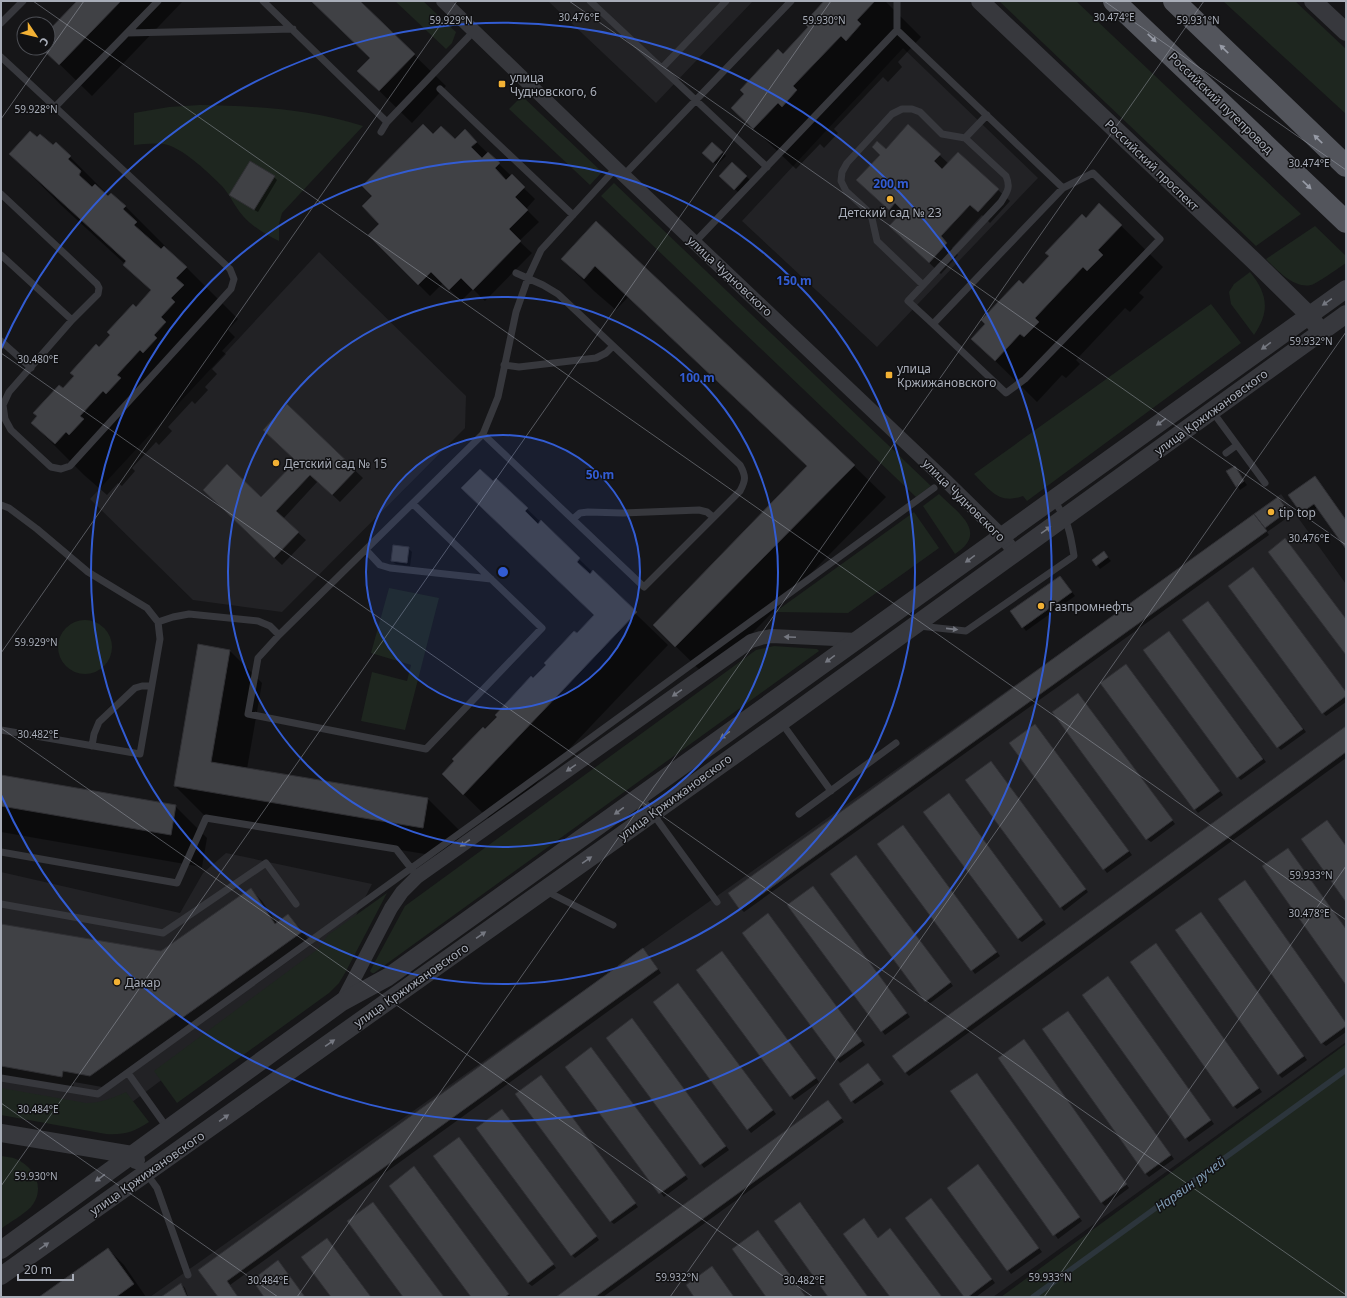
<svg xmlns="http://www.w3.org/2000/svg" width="1347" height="1298" viewBox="0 0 1347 1298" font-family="'Noto Sans',sans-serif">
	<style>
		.built { fill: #222225 }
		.green { fill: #1e261f }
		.shadow { fill: #0007 }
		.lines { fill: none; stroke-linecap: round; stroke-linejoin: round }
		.stream { stroke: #2c353c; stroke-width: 5.5 }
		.building { fill: #404145; stroke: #303034 }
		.service { stroke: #37383d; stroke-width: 7 }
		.minor { stroke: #37383d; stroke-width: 14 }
		.tertiary { stroke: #37383d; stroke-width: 18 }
		.primary { stroke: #53555c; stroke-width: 22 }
		.oneway { fill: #979ba6 }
		.oneway2 { fill: #757881 }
		.ticks { fill: none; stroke: #a8adb8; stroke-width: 1; stroke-opacity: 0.45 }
		.ring { fill: none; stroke: #325cd3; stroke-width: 2 }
		.poi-dot { fill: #f2b134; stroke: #111113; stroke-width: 1.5 }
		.labels { text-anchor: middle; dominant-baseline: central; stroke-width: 3; stroke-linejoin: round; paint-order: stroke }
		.poi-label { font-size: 12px; fill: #a8adb8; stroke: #111113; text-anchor: start }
		.street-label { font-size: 12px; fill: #a8adb8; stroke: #111113 }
		.water-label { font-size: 13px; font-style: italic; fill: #7f9bb3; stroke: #111113 }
		.ticks-label { font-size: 10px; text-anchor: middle; fill: #a8adb8; stroke: #111113; stroke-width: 3; stroke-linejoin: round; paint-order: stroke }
		.centre { fill: #325cd3; stroke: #111113; stroke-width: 2 }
		.ring-label { font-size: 12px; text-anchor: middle; font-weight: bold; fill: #325cd3; stroke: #111113; stroke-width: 3; stroke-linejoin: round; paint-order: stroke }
	</style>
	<rect width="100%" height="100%" fill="#161618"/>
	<path class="built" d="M548,1H753L656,103Z
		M903,48L1038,178L877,347L742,221Z
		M319,252L466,396L465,428L282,612L193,600L90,499Z
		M1281,494L1346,584V1042L993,1297H150L1144,594Z
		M226,853L372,884L341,945L103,1124L1,1106V872L180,913L203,873Z"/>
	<path class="green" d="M395,1H423L456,32L452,43L446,49Z
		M999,1H1076L1301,214L1256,246Z
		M1223,1H1295L1346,49V114Z
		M522,96L602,172L590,185L509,109Z
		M200,105C256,106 309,109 363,126L282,213L279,224V241C266,235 253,227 243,216C235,207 230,195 222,186C209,173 186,151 168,145C158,142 145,144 134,145V113L169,107Z
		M614,183L931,486L916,497L601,196Z
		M1315,226L1346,256V263C1340,267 1316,284 1311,285C1294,289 1277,270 1266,259Z
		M1250,272C1268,294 1270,312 1254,335L1231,304L1229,292L1234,284Z
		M1211,304L1241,343L1027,501L1023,496C999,505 990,490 974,474Z
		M939,494C958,513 989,532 955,554L923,506Z
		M914,512L939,548L848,613L775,612Z
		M389,588L439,598L405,730L361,721L372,672L407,681L411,665L371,653Z
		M58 647a27 27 0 1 1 54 0a27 27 0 1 1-54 0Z
		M774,646L817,649L819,651L374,973H372L370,971L405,906L756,650Z
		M387,893L345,973L339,983L329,993L177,1103L154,1071L318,949L328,935Z
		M1346,1044V1297H1001Z
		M1,1088L86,1103C101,1103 113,1098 126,1092L149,1122C134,1132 124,1135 106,1134L1,1115Z
		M1,1156C6,1157 12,1157 16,1159C35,1167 46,1189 31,1207C23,1215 10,1222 1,1229Z"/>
	<path class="shadow" d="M79,1H183L92,96L43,48H48V33Z
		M311,1H359L446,86L412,123L359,71L371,58Z
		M825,1H885L921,37L898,62L902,67L888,82L883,77L834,129L838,133L824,148L820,144L796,169L732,108L809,27Z
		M908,126L949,164L958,153L1010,201L990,223L982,215L952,248L958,255L941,274L890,226L898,218L869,191L886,150Z
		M465,131L535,199L526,209L539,222L519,241L532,253L485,301L473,289L461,301L443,283L430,296L369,235L381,224L433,135L455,140Z
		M37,139L70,157L109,196L111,194L126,207L238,319L228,330L235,337L222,351L226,354L212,369L217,374L205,387L208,390L195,404L192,401L168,427L172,431L159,445L156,442L132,468L135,471L122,486L118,483L107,495L84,475L32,423L152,291L125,264L62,206L10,154Z
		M712,144L726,156L717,165L704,153Z
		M732,163L750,180L738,192L721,176Z
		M274,177L277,180L258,212L234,198Z
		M1099,204L1163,267L1139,293L1144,297L1130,312L1125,308L1076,360L1080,364L1066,378L1062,375L1037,402L973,339Z
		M596,223L854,466L886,497L708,678L654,625L808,467L628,297L616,310L594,291L562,259Z
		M287,406L363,478L340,502L318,481L283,519L306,540L282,565L211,497L261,499L297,461Z
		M1234,467L1247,485L1240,490L1237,486Z
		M1315,477L1346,520V547L1318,507L1305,516L1301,513Z
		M496,479L668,645L496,826L443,774L595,615L493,482Z
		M1278,498L1291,515L1267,532L1269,535L744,912L741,909L729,893Z
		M408,548L412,552L410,566L396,564L392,561Z
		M1104,553L1111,561L1100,569L1097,565Z
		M1253,568L1346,692V702L1326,716L1323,713Z
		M1060,577L1075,596L1026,631L1023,627Z
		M1208,602L1306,732L1281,750L1278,747Z
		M1172,636L1266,762L1241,780L1238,777Z
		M230,651L262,683L247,769L428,799L460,831L455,859L207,818L175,786Z
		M1129,668L1223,795L1198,813L1101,683Z
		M1081,698L1175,824L1151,842L1147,839Z
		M1346,727V758L909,1076L905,1072Z
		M1038,728L1132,855L1107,873L1010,743Z
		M991,763L1088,892L1064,911L1061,907Z
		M1,776L175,806L207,838L202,867L1,832Z
		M949,794L1046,924L1022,942L1018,939Z
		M906,829L1000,956L975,974L878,844Z
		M856,856L953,986L929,1004L925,1001Z
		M1248,885L1346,1023V1032L1326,1046L1322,1043Z
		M813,887L910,1017L885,1035L788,905Z
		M250,889L262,901L277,923L288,915L299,927L312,944L194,1029L189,1024L102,1087L74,1082L73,1088L1,1075V925L161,952Z
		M1201,913L1307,1060L1282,1078L1278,1074Z
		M771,918L865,1045L840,1063L743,933Z
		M1156,944L1262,1092L1237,1109L1234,1106Z
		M647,953L661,973L230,1285L238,1297H219L200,1271Z
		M725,955L819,1082L794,1100L697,970Z
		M1108,977L1214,1124L1189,1142L1084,995Z
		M678,984L776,1114L751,1133L748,1129Z
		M1071,1015L1174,1159L1149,1177L1145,1173Z
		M635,1023L729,1150L704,1168L701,1164Z
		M1027,1044L1129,1188L1105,1206L1101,1202Z
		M594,1052L688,1179L664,1197L566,1067Z
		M868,1064L884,1084L855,1104L852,1101Z
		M980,1077L1082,1221L1058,1239L952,1092Z
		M544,1080L638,1207L614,1224L610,1221Z
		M828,1101L844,1122L603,1297H557Z
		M505,1114L599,1240L575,1258L572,1255Z
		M459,1138L556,1268L532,1286L528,1283Z
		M978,1165L1042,1252L1011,1274L949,1188Z
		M414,1168L418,1171L511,1297H472Z
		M931,1199L995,1283L976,1297H965Z
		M800,1203L804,1207L868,1297H830Z
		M327,1239L331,1243L371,1297H332Z
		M108,1249L124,1265L146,1297H41Z
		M181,1284L185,1288L188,1297H163Z"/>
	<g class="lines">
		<path class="stream" d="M1033,1297L1346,1070"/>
	</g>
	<path class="building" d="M77,1H121L59,65L41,48H48V31Z
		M311,1H360L415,54L379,91L357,71L370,58Z
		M824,1H875L857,20L861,24L846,41L841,36L793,86L797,90L782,107L778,103L753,129L731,108L744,94L740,90L778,49L783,54L808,27L804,23Z
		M423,124L433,134L441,126L455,139L465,129L477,142L471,147L482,158L488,152L500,163L495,168L506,180L512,174L525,187L515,197L528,210L509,229L521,241L473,290L461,278L449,290L431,272L418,285L368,235L379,224L362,206L372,196L362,186Z
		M908,124L941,154L934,161L942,169L958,152L999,189L978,212L970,205L941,236L947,243L929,263L889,226L903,211L895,203L889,210L856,180L880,155L872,147L877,141L886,149Z
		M30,131L37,137L40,134L53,145L56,142L71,156L68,159L81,171L79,175L92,187L95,184L108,196L111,193L126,206L123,209L137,222L134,225L161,249L164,246L187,267L176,278L184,285L171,298L175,302L161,317L166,322L154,335L157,338L143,353L140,350L117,375L121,378L106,394L103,391L80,416L84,419L69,435L66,432L55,444L31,423L37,416L33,413L59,385L63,388L74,376L70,373L96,344L99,347L110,335L107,332L133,304L136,307L151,290L123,265L126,261L9,154Z
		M712,142L723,152L713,163L702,153Z
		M250,161L275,176L254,210L229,195Z
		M732,162L747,176L734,190L719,176Z
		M1099,203L1122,225L1098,250L1103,255L1087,271L1083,267L1035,318L1039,322L1024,337L1020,334L995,361L971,339L985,324L981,320L1019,280L1023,284L1049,256L1045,253L1082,214L1086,218Z
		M596,221L855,465L675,647L653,625L807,466L595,266L584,279L561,259Z
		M287,404L356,470L332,495L310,475L276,511L299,532L274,558L203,490L227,464L261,497L296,461L263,430Z
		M1235,466L1244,481L1236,487L1226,471Z
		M480,469L493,481L496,478L528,508L525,511L538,524L541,520L580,558L577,562L590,574L593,570L637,612L463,795L442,774L454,761L452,759L483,727L485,729L497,717L495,715L531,676L533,678L546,665L544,663L574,631L577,633L594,615L461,488Z
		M1315,476L1346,520V549L1314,504L1301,513L1288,495Z
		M1278,497L1288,511L1265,528L1254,514Z
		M1254,514L1267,531L740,910L728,893Z
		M1285,538L1346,619V655L1268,552Z
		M393,545L409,547L407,563L391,561Z
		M1104,551L1108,557L1096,566L1092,560Z
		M1253,567L1346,692V696L1322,714L1228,586Z
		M1060,576L1072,592L1022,628L1010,611Z
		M1208,601L1303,729L1277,748L1182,620Z
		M1169,631L1263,759L1237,778L1143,650Z
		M198,644L230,650L211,762L428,798L423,828L174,786Z
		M1126,664L1220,791L1194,810L1100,683Z
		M1078,693L1173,820L1146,840L1052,712Z
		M1035,724L1129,851L1103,870L1009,743Z
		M1346,726V752L905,1073L892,1056Z
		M991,761L1086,889L1060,908L965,780Z
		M1,775L176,805L171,835L1,806Z
		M949,793L1043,920L1018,939L923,812Z
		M1327,820L1346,846V902L1301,839Z
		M903,825L997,952L971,971L877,844Z
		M1288,848L1346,929V985L1262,866Z
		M856,855L951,982L925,1002L830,874Z
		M1245,880L1346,1023V1026L1321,1044L1218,899Z
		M813,886L907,1013L881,1032L787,905Z
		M251,888L275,924L288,914L302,932L182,1018L178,1013L90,1076L63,1071L62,1077L1,1066V924L161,951Z
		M1201,912L1304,1056L1278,1075L1175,930Z
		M768,913L862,1041L836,1060L742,933Z
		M1156,943L1259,1088L1233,1107L1130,962Z
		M643,948L658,969L227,1281L238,1297H218L198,1270Z
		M722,951L816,1078L790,1097L696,970Z
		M1108,976L1211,1120L1185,1139L1082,995Z
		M678,983L773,1110L747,1130L653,1002Z
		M1068,1011L1171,1155L1145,1174L1042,1029Z
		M632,1018L726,1146L700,1165L606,1038Z
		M1024,1039L1127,1184L1101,1203L998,1058Z
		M591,1047L686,1175L659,1194L565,1067Z
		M868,1063L881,1080L851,1102L839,1084Z
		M977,1073L1080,1217L1053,1236L950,1091Z
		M541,1075L636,1203L610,1222L515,1094Z
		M828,1100L842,1118L595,1297H556Z
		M502,1109L597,1236L571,1256L476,1128Z
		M459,1137L554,1264L528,1283L433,1156Z
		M978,1164L1039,1248L1007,1271L947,1188Z
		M414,1166L509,1294L505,1297H471L389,1186Z
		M931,1198L992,1279L968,1297H964L905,1218Z
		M373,1202L444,1297H403L347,1221Z
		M800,1202L868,1297H828L774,1221Z
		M864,1218L878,1238L890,1228L942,1297H890L843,1234Z
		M758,1230L806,1297H766L732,1249Z
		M327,1238L371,1297H331L301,1257Z
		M108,1248L134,1284L116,1297H39Z
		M278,1260L305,1297H264L252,1280Z
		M712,1266L734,1297H694L686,1285Z
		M181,1283L187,1297H161Z"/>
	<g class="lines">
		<path class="service" d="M263,1L387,122L474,31
			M590,1L767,167
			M897,1V30
			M1,23L23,1
			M127,33L293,29
			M1,57L55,107L158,1
			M662,68L726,1
			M440,89L573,215
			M381,132L387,122
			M1093,173L1160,239L1025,379L1006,393L933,324L1063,188Z
			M624,175L791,1
			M1,194L97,284L99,288L98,294L72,320L9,392L3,405L5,419L11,430L51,467L61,469L70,466L231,289L234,279L230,269L55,107
			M695,242L897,30L1063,188
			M1,255L72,320
			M923,285L877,241L871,214L846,191L841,181L842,172L847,163L892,114L902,109H912L920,112L942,134L965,138L987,115
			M933,324L908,301L1001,202C1007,192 1011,188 1006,176L965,138
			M1,341L31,368
			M504,365L519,367L596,358L606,353L613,346
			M1212,411L1265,483
			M483,434L644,587L740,491C746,480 746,476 740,465L558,294L543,285L516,273
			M1226,453L1237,445
			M1,505L9,508L37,529L88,572L147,608L158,622L173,617L189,614L258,621L270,626L279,635L483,434L498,397L516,312L528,278L541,250L616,168
			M573,519L580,513L588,512L623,513L699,510L707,512L713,517
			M366,550L380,565L390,568L491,579
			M919,626L966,631L1074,556C1070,530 1068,522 1054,500
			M279,635L258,658L248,714L426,749L542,628L413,504
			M781,722L831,791
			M1,730L140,754L160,639L158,622
			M92,746L94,734L99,722L135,688L142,686H151
			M640,796L717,902
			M799,814L896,743
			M1,852L177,883L206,818L396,849L414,872
			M546,891L613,925
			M1,904L163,933L266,863L296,904
			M128,1073L168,1129
			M1,1078L98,1094L478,820L934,488
			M146,1173L157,1188L188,1275"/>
		<path class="minor" d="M443,1L616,168L945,480L1002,536L1015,553
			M342,1002L391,908L402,892L417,877L751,641L761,638L771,636L857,640"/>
		<path class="tertiary" d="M980,1L1253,260L1309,315L1316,325
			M1313,1L1346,32
			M1,1133L132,1155L136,1160
			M1,1250L342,1002L388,977L1346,289
			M1,1276L781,722L1346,314"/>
		<path class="primary" d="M1114,1L1346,222
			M1174,1L1346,166"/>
	</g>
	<defs><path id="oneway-solid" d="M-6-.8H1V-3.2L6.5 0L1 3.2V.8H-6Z"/></defs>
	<g class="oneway">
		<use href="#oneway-solid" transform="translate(1152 38) rotate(44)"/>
		<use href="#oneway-solid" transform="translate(1224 49) rotate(-136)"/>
		<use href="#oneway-solid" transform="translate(1318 139) rotate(-136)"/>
		<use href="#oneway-solid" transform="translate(1307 185) rotate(44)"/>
	</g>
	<g class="oneway2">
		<use href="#oneway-solid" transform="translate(1327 302) rotate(145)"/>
		<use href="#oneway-solid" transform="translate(1266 346) rotate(144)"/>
		<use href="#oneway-solid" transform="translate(1161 422) rotate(144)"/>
		<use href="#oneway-solid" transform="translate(1046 530) rotate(-35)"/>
		<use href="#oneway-solid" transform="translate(970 559) rotate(144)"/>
		<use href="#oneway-solid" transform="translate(952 629) rotate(6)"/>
		<use href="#oneway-solid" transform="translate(790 637) rotate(-177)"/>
		<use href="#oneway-solid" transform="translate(830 659) rotate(144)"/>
		<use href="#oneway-solid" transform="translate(677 693) rotate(145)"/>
		<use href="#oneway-solid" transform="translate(725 735) rotate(144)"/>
		<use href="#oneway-solid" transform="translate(571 768) rotate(145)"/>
		<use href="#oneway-solid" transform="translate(619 811) rotate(144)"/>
		<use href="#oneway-solid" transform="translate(465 843) rotate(145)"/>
		<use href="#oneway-solid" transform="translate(587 860) rotate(-35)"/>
		<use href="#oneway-solid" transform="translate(481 935) rotate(-35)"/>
		<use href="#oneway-solid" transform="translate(330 1043) rotate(-35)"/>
		<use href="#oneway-solid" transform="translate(224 1118) rotate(-35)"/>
		<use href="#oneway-solid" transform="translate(100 1178) rotate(144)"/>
		<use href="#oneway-solid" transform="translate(44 1246) rotate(-35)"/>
	</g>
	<path class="ticks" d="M33,1L1346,920M569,1L1346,545M1104,1L1346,170M1,119L84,1M1,353L1346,1295M1,653L457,1M1,728L813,1297M1,1103L278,1297M1,1186L831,1M297,1297L1204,1M670,1297L1346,332M1044,1297L1346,866"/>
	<circle cx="503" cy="572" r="137" fill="#325cd3" fill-opacity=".12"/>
	<g class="ring">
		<circle cx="503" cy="572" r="137"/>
		<circle cx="503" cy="572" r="275"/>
		<circle cx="503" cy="572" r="412"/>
		<path d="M1 349A549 549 0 1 1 1 795"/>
	</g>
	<g class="poi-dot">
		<rect x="498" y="80" width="8" height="8" rx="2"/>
		<circle cx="890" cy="199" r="4"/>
		<rect x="885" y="371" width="8" height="8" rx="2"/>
		<circle cx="276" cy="463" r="4"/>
		<circle cx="1271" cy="512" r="4"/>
		<circle cx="1041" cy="606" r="4"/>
		<circle cx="117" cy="982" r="4"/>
	</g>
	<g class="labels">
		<g class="poi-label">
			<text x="510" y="77">улица<tspan x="510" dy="14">Чудновского, 6</tspan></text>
			<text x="890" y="212" text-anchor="middle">Детский сад № 23</text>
			<text x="897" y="368">улица<tspan x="897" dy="14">Кржижановского</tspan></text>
			<text x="284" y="463">Детский сад № 15</text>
			<text x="1279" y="512">tip top</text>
			<text x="1049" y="606">Газпромнефть</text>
			<text x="125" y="982">Дакар</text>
		</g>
		<g class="street-label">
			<text transform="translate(1221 103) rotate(44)">Российский путепровод</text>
			<text transform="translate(1152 165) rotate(44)">Российский проспект</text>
			<text transform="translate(730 276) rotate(43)">улица Чудновского</text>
			<text transform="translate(1211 412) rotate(-36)">улица Кржижановского</text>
			<text transform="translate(964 500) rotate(45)">улица Чудновского</text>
			<text transform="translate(675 797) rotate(-36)">улица Кржижановского</text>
			<text transform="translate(411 985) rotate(-35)">улица Кржижановского</text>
			<text transform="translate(147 1173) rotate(-35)">улица Кржижановского</text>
		</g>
		<g class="water-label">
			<text transform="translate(1190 1184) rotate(-36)">Нарвин ручей</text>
		</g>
	</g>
	<g class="ticks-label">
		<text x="579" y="21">30.476°E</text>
		<text x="1114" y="21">30.474°E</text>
		<text x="451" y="24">59.929°N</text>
		<text x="824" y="24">59.930°N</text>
		<text x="1198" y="24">59.931°N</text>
		<text x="36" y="113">59.928°N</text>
		<text x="1309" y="167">30.474°E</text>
		<text x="1311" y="345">59.932°N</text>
		<text x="38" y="363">30.480°E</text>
		<text x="1309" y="542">30.476°E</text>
		<text x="36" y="646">59.929°N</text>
		<text x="38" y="738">30.482°E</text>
		<text x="1311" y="879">59.933°N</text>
		<text x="1309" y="917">30.478°E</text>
		<text x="38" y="1113">30.484°E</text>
		<text x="36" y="1180">59.930°N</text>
		<text x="677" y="1281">59.932°N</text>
		<text x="1050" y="1281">59.933°N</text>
		<text x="268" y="1284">30.484°E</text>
		<text x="804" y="1284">30.482°E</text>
	</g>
	<circle cx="503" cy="572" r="6" class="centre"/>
	<g class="ring-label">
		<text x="891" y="188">200 m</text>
		<text x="794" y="285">150 m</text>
		<text x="697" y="382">100 m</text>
		<text x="600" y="479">50 m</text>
	</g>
	<rect width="1347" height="1298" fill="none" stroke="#a8adb8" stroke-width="4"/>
	<g transform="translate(36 36) rotate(125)"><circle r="19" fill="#111113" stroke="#4d4f55"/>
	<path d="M0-3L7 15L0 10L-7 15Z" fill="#f2b134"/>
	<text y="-6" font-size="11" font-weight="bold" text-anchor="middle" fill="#a8adb8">С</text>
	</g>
	<path d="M18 1274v6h55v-6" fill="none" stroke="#a8adb8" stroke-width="2"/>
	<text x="24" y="1274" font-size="12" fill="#a8adb8" stroke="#111113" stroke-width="3" paint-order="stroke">20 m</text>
</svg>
